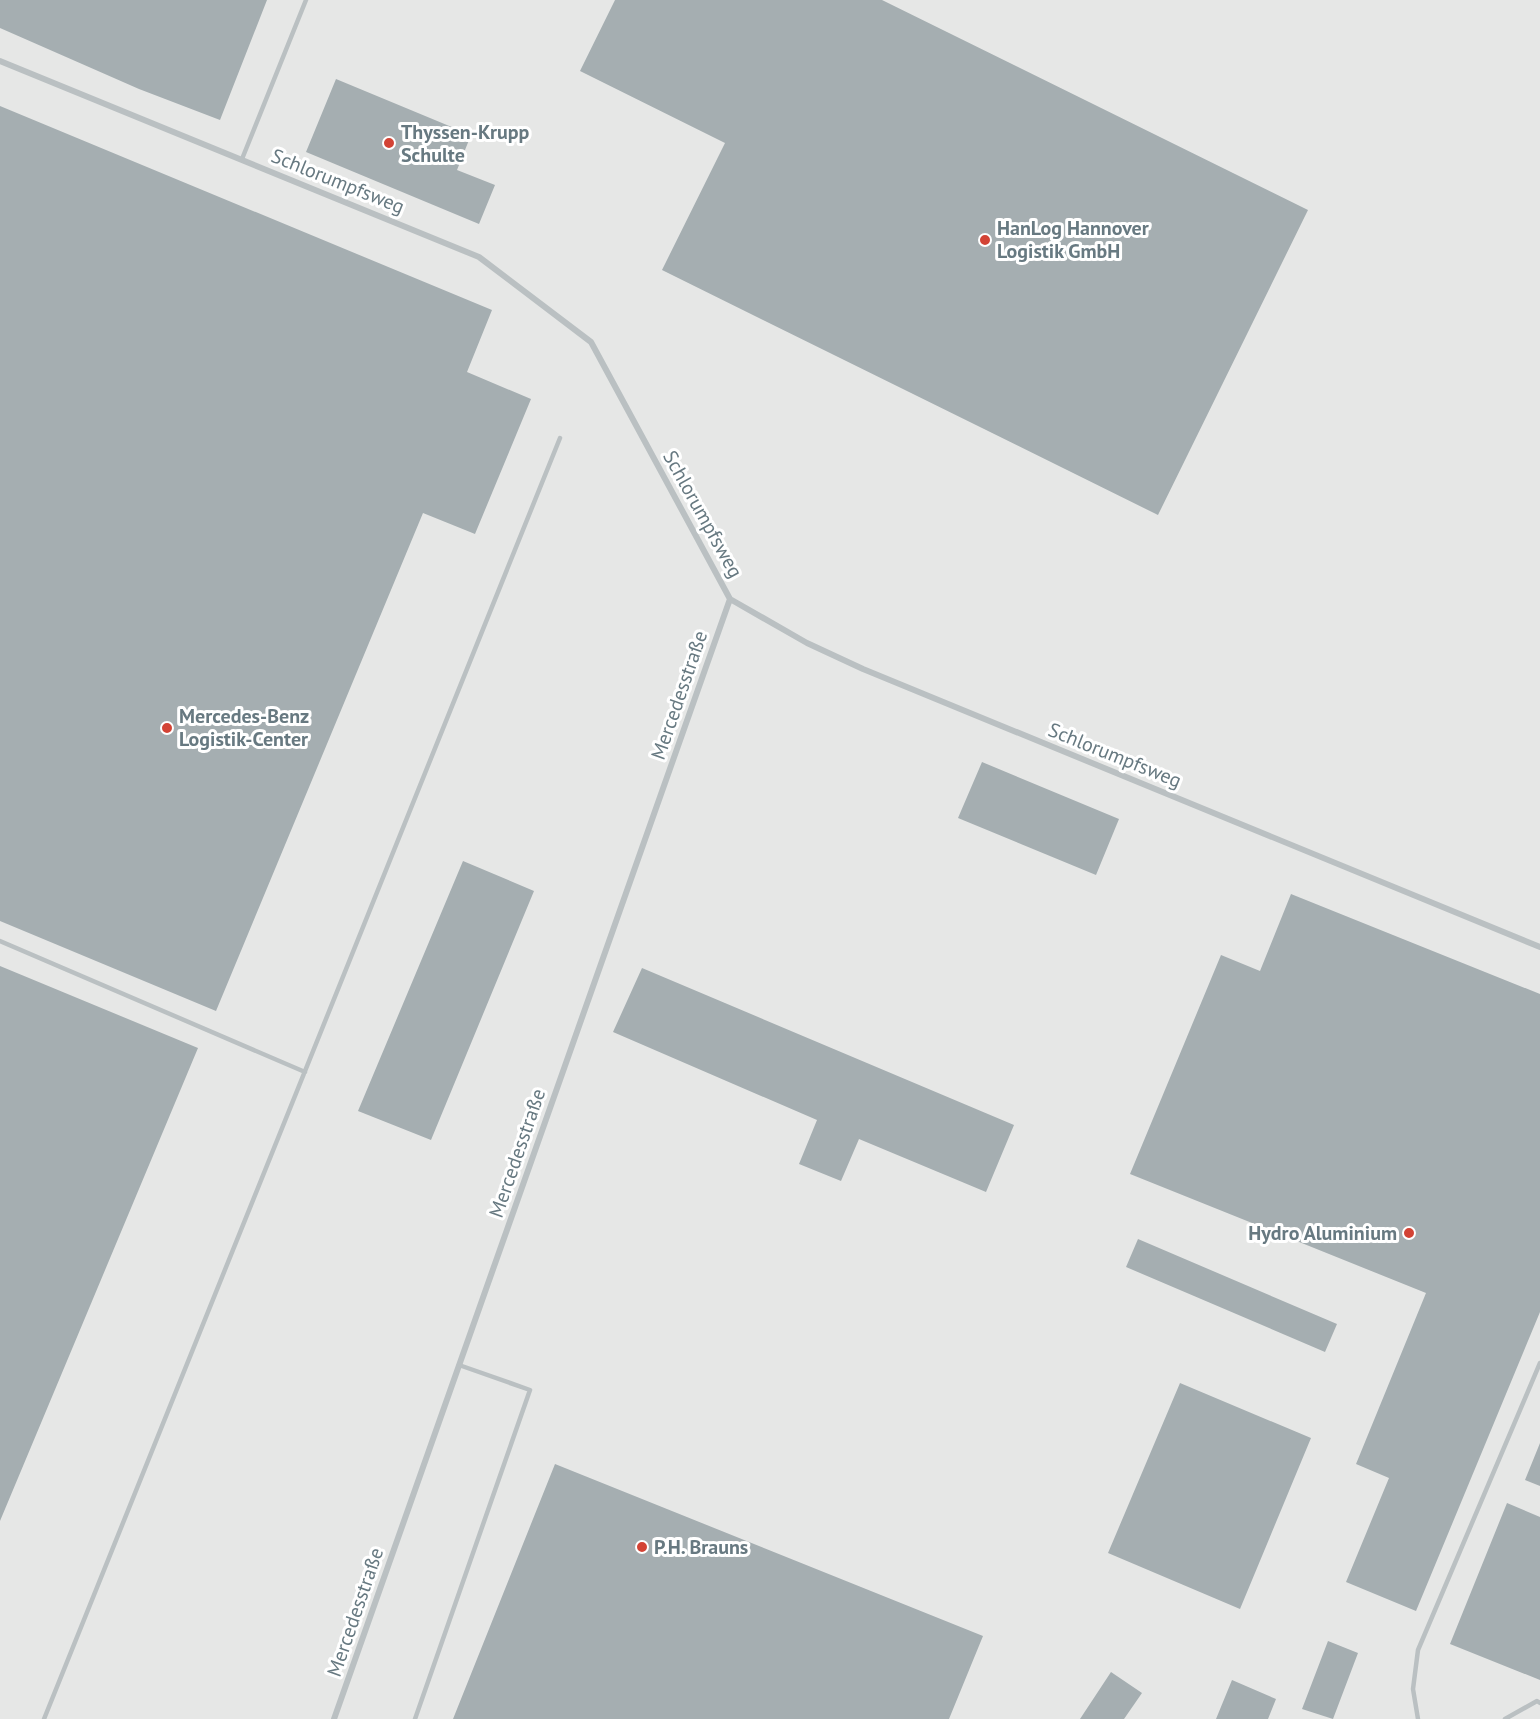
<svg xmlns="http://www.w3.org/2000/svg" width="1540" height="1719" viewBox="0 0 1540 1719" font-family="'PT Sans',sans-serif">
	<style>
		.built { fill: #e6e7e6 }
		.building { fill: #a5aeb1 }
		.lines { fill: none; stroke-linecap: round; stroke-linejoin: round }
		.lane { stroke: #bac0c2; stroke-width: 4.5 }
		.street { stroke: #bac0c2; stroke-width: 6 }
		.poi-dot { fill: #d34335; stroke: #fff; stroke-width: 2 }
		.labels { text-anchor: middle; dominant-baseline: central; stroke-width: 6; stroke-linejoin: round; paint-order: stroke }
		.poi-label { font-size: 20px; font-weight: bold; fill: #677981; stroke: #fff; text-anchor: start }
		.street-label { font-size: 20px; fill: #677981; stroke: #fff }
	</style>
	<rect width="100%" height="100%" fill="#f6f5f3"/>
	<path class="built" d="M0,0H1540V1719H0Z"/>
	<path class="building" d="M0,0H267L220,120L139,89L0,28Z
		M615,0H882L1308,210L1158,515L662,270L725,143L580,71Z
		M336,79L471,135L457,170L495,185L479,224L306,152Z
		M0,106L492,310L467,372L531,399L475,534L423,513L216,1011L0,921Z
		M982,762L1119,819L1096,875L958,818Z
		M463,861L534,891L431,1140L358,1111Z
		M1291,894L1540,994V1312L1416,1611L1346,1582L1389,1478L1356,1464L1426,1293L1130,1174L1221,955L1260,971Z
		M0,966L198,1048L0,1521Z
		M642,968L1014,1125L986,1192L859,1139L841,1181L799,1164L817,1120L613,1032Z
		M1138,1239L1337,1324L1325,1352L1126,1267Z
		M1180,1383L1311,1438L1240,1609L1108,1553Z
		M1540,1443V1486L1525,1480Z
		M555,1464L983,1636L949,1719H453Z
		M1507,1503L1540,1517V1680L1450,1644Z
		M1328,1641L1358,1653L1333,1719L1302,1709Z
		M1111,1672L1142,1693L1124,1719H1080Z
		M1232,1680L1276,1699L1268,1719H1216Z"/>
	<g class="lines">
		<path class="lane" d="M242,159L306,0
			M0,941L305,1072
			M44,1719L560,438
			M415,1719L530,1390L459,1365
			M1418,1719L1413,1689L1418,1650L1540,1363
			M1505,1719L1537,1701L1540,1703"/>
		<path class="street" d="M0,61L479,257L591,342L730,599L807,643L863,669L1540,947
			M334,1719L730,599"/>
	</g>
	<g class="poi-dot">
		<circle cx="389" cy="143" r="6"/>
		<circle cx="985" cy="240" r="6"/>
		<circle cx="167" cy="728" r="6"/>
		<circle cx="1409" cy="1233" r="6"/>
		<circle cx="642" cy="1547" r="6"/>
	</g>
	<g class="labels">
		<g class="poi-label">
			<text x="401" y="132">Thyssen-Krupp<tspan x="401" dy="23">Schulte</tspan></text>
			<text x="997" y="228">HanLog Hannover<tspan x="997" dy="23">Logistik GmbH</tspan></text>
			<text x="179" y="716">Mercedes-Benz<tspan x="179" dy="23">Logistik-Center</tspan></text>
			<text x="1397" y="1233" text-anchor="end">Hydro Aluminium</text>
			<text x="654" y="1547">P.H. Brauns</text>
		</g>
		<g class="street-label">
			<text transform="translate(338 181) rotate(22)">Schlorumpfsweg</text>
			<text transform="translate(703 514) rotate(61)">Schlorumpfsweg</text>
			<text transform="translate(679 695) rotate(-71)">Mercedesstraße</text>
			<text transform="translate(1115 755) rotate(22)">Schlorumpfsweg</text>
			<text transform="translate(517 1153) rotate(-71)">Mercedesstraße</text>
			<text transform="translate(355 1612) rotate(-71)">Mercedesstraße</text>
		</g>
	</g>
</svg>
